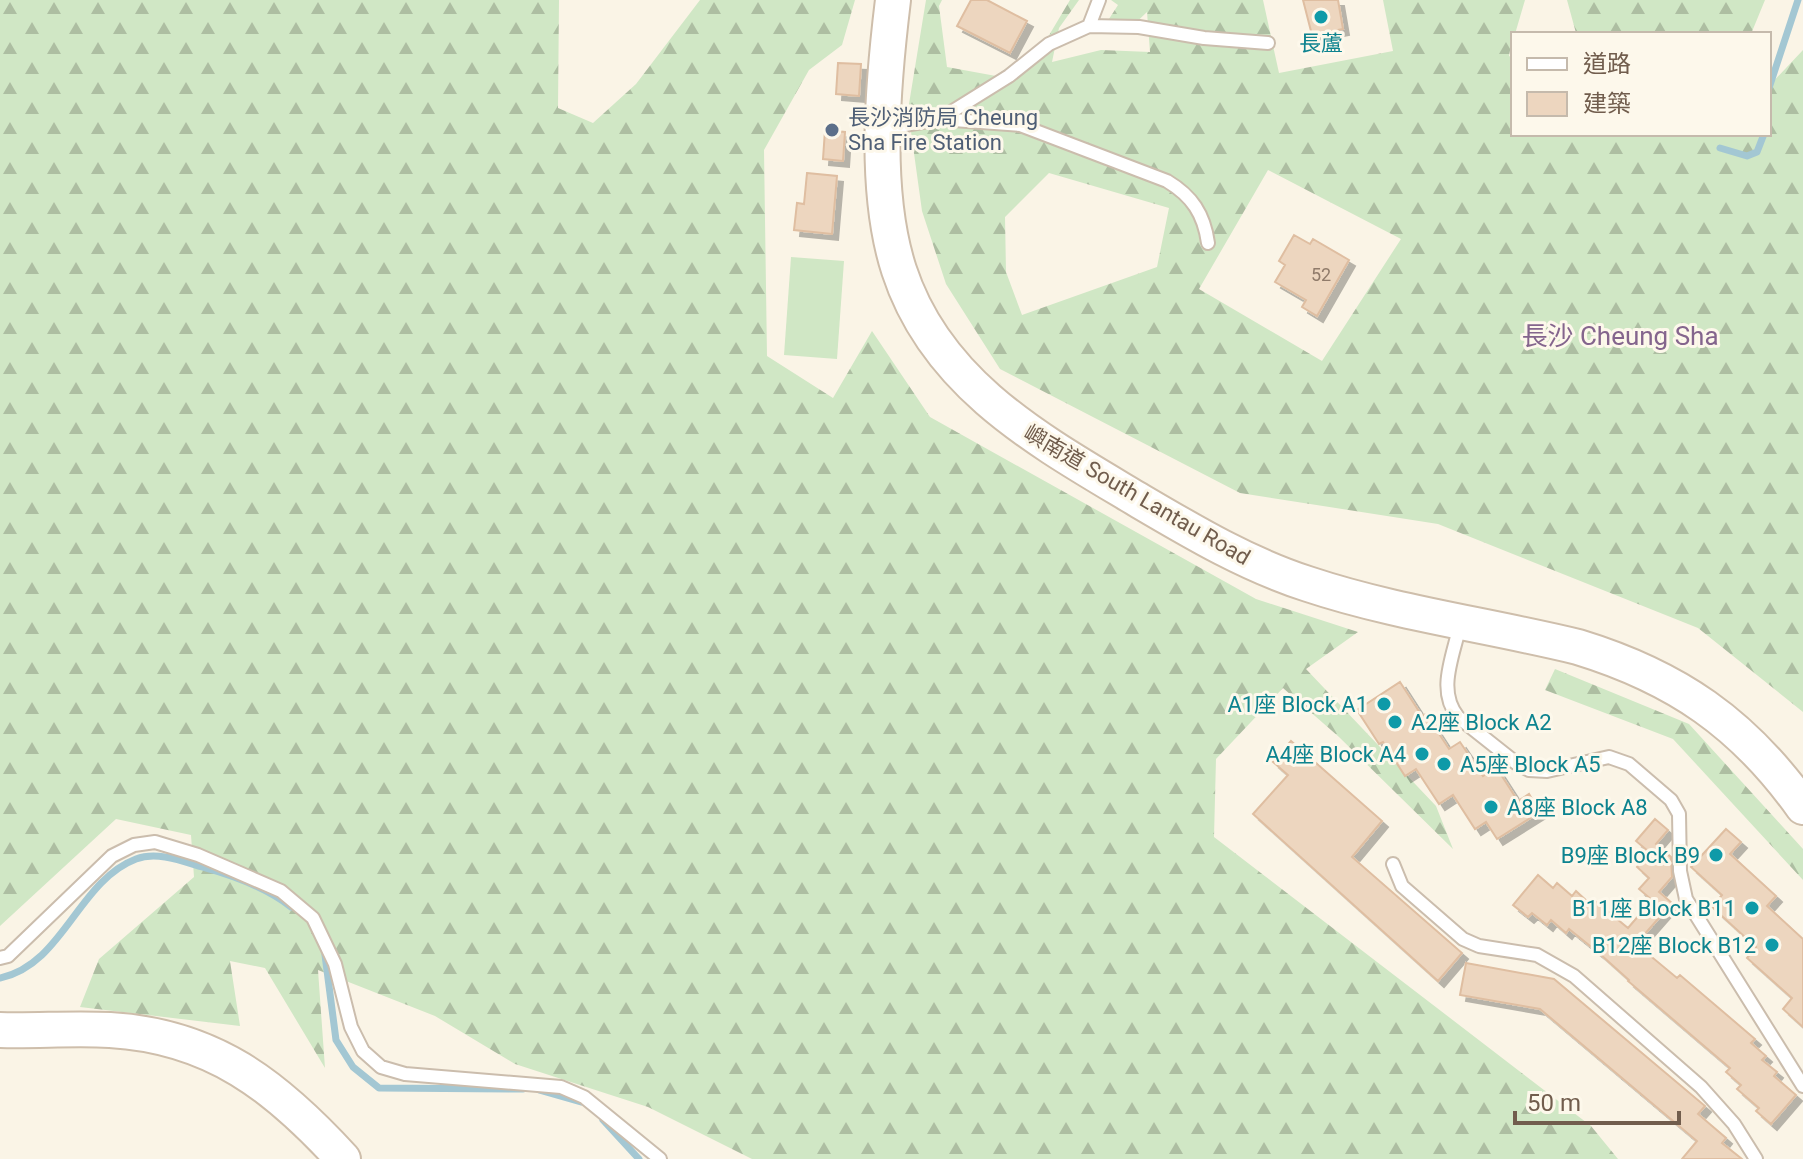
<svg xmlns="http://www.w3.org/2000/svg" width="1803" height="1159" viewBox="0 0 1803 1159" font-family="Roboto,'Noto Sans TC',sans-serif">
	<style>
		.forest { fill: url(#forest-firs); fill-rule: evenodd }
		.pitch { fill: #d0e7c5 }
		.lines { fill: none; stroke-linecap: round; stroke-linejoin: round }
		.stream { stroke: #a3c7d3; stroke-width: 7 }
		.building { fill: #edd6bf; stroke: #dfbea1; stroke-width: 2; filter: url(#shadow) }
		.lane-casing { stroke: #cbbdad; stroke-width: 16 }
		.secondary-casing { stroke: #cebeab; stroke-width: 38 }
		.lane { stroke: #fff; stroke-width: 12 }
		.secondary { stroke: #fff; stroke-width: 34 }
		.culture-dot { fill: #0f9aa8; stroke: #fdf8eb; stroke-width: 3 }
		.service-dot { fill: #5c6f8a; stroke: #fdf8eb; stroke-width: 3 }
		.labels { text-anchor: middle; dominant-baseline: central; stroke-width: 6; stroke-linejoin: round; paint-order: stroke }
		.number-label { font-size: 18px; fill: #907b6a }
		.culture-label { font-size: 22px; fill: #0d838f; stroke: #fdf8eb; text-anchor: end }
		.service-label { font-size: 22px; fill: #4e5e75; stroke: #fdf8eb; text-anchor: start }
		.street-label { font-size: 22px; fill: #715d4d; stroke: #fdf8eb }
		.quarter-label { font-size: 26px; fill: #84658d; stroke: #fdf8eb }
	</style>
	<defs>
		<pattern id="forest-firs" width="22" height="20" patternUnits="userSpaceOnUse" patternTransform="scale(2)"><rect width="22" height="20" fill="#d0e7c5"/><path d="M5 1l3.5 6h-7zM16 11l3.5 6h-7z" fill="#adbea2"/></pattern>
		<filter id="shadow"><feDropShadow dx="6" dy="6" stdDeviation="0" flood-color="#0004"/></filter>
	</defs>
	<rect width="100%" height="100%" fill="#faf4e6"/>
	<path class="forest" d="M0,0H559L558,108L593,123L636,84L700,0H855L842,45L809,70L764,150L767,356L833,398L872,331L930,417L1256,599L1358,632L1306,669L1436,806L1453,849L1339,737L1283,688L1216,759L1214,837L1591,1126L1618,1159H752L648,1107L515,1064L435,1016L318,970L325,1068L265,968L230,961L240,1026L80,1007L99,959L194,877L191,835L116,819L0,926Z
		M926,0H942L939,6L947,67L996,76L1048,37L1070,0H1079L1059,28L1052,62L1101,50L1150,52L1147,12L1125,33L1107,22L1118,5L1111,0H1263L1279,73L1393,51L1383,0H1525L1515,34H1513L1509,56L1513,58V134H1769V86L1803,50V712L1698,628L1438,524L1240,493L1000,369L946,284L922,211L908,110ZM1268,170L1401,239L1322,361L1199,289ZM1049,173L1169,208L1157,267L1022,315L1006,272L1005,217Z
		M1567,0H1765L1751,34H1579L1576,33Z
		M1555,669L1689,724L1803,849V880L1673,739L1545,690Z"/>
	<path class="pitch" d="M791,257L844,261L837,359L784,355Z"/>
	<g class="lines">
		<path class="stream" d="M1769,88L1798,0
			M1720,148L1747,156L1757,152L1764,134
			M325,955L336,1040L353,1067L379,1088L523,1089
			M0,978C63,965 78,881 136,859C157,851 182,861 202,867C231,875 267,888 291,907
			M539,1090L581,1102
			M603,1120L639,1159"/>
	</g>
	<path class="building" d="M971,0H987L1027,21L1010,53L957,26Z
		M1303,0H1338L1343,29L1312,35Z
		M838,63L861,64L859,96L836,94Z
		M825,130L845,132L843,161L823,159Z
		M807,173L837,176L832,234L794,230L797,203L804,204Z
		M1294,235L1310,244L1313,239L1349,260L1317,316L1302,307L1306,300L1275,282L1285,265L1279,261Z
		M1400,682L1422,716L1426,714L1449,749L1460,742L1483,776L1496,767L1518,801L1529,794L1540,812L1497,839L1486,822L1475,829L1453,795L1439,804L1416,769L1405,776L1383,742L1379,744L1357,710Z
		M1291,741L1382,821L1352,857L1462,953L1438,981L1253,814L1288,775L1273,762Z
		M1655,819L1668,830L1656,844L1671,857L1672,877L1659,892L1672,903L1636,944L1677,978L1680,975L1755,1039L1751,1043L1766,1056L1762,1060L1777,1072L1774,1076L1796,1095L1771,1124L1756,1111L1759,1108L1737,1089L1741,1085L1726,1072L1730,1068L1628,981L1629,980L1600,954L1569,929L1566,933L1551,920L1547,925L1532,913L1528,917L1513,905L1538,875L1553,888L1557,883L1572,896L1576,891L1590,904L1594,900L1628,928L1652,900L1639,889L1649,878L1637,867L1649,852L1636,841Z
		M1726,829L1741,842L1730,854L1776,896L1767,906L1803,939V1027L1783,1009L1792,998L1747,958L1756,947L1712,907L1722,895L1691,867Z
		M1466,963L1554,979L1705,1106L1698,1114L1726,1138L1722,1143L1742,1159H1682L1697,1141L1540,1009L1460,995Z"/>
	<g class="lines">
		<defs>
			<path id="lane" d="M1089,26L1139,27L1204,38L1268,43
				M940,119L1009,76L1049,44L1089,26L1099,0
				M887,128L940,119L1020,125L1167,181C1192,196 1204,214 1208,243
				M1460,624C1454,655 1436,690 1458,717L1516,763L1529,770L1547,771L1609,757L1629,764L1671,800L1679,814L1680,871L1686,899L1803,1086
				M1393,864L1402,886L1463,939L1479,946L1537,955L1574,976L1701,1087L1734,1124L1756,1159
				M0,958L8,956L112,856L134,845L155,842L198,855L281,891L313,918L335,964L351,1027L363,1051L381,1067L405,1074L561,1087L584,1097L660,1159"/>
			<path id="secondary" d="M893,0C883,82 873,190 899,270C936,384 1038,440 1135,498C1191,531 1246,564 1308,584C1395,613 1488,625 1578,647C1676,677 1743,723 1803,807
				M0,1030C37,1031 73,1028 110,1030C213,1036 276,1086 343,1159"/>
		</defs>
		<use href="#lane" class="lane-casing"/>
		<use href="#secondary" class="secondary-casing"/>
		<use href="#lane" class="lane"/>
		<use href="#secondary" class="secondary"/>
	</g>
	<g class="culture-dot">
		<circle cx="1321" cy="17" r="8"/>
		<circle cx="1384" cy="704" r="8"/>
		<circle cx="1395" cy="722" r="8"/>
		<circle cx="1422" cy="754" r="8"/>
		<circle cx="1444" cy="764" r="8"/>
		<circle cx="1491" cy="807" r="8"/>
		<circle cx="1716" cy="855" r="8"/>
		<circle cx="1752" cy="908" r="8"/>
		<circle cx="1772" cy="945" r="8"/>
	</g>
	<circle class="service-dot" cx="832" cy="130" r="8"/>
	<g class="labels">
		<g class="number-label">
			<text x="1321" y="274">52</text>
		</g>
		<g class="culture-label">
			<text x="1321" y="43" text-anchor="middle">長蘆</text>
			<text x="1368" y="704">A1座 Block A1</text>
			<text x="1411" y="722" text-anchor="start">A2座 Block A2</text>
			<text x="1406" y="754">A4座 Block A4</text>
			<text x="1460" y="764" text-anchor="start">A5座 Block A5</text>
			<text x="1507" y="807" text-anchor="start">A8座 Block A8</text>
			<text x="1700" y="855">B9座 Block B9</text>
			<text x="1736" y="908">B11座 Block B11</text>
			<text x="1756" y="945">B12座 Block B12</text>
		</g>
		<g class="service-label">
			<text x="848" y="117">長沙消防局 Cheung<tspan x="848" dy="25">Sha Fire Station</tspan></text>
		</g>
		<g class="street-label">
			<text transform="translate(1137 495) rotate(30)">嶼南道 South Lantau Road</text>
		</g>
		<g class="quarter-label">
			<text x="1620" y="336">長沙 Cheung Sha</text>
		</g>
	</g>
	<rect x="1511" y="32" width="260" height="104" fill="#fdf8eb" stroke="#c5baac" stroke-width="2"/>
	<rect x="1527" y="58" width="40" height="12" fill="#ffffff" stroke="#c5baac" stroke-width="2"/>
	<text x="1583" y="72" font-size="24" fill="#715d4d">道路</text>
	<rect x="1527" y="92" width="40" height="24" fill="#edd6bf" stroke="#c5baac" stroke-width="2"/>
	<text x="1583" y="112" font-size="24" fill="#715d4d">建築</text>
	<path d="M1515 1111v12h164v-12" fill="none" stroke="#715d4d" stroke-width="4"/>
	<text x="1527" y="1111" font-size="24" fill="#715d4d" stroke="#fdf8eb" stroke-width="6" paint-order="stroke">50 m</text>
</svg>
